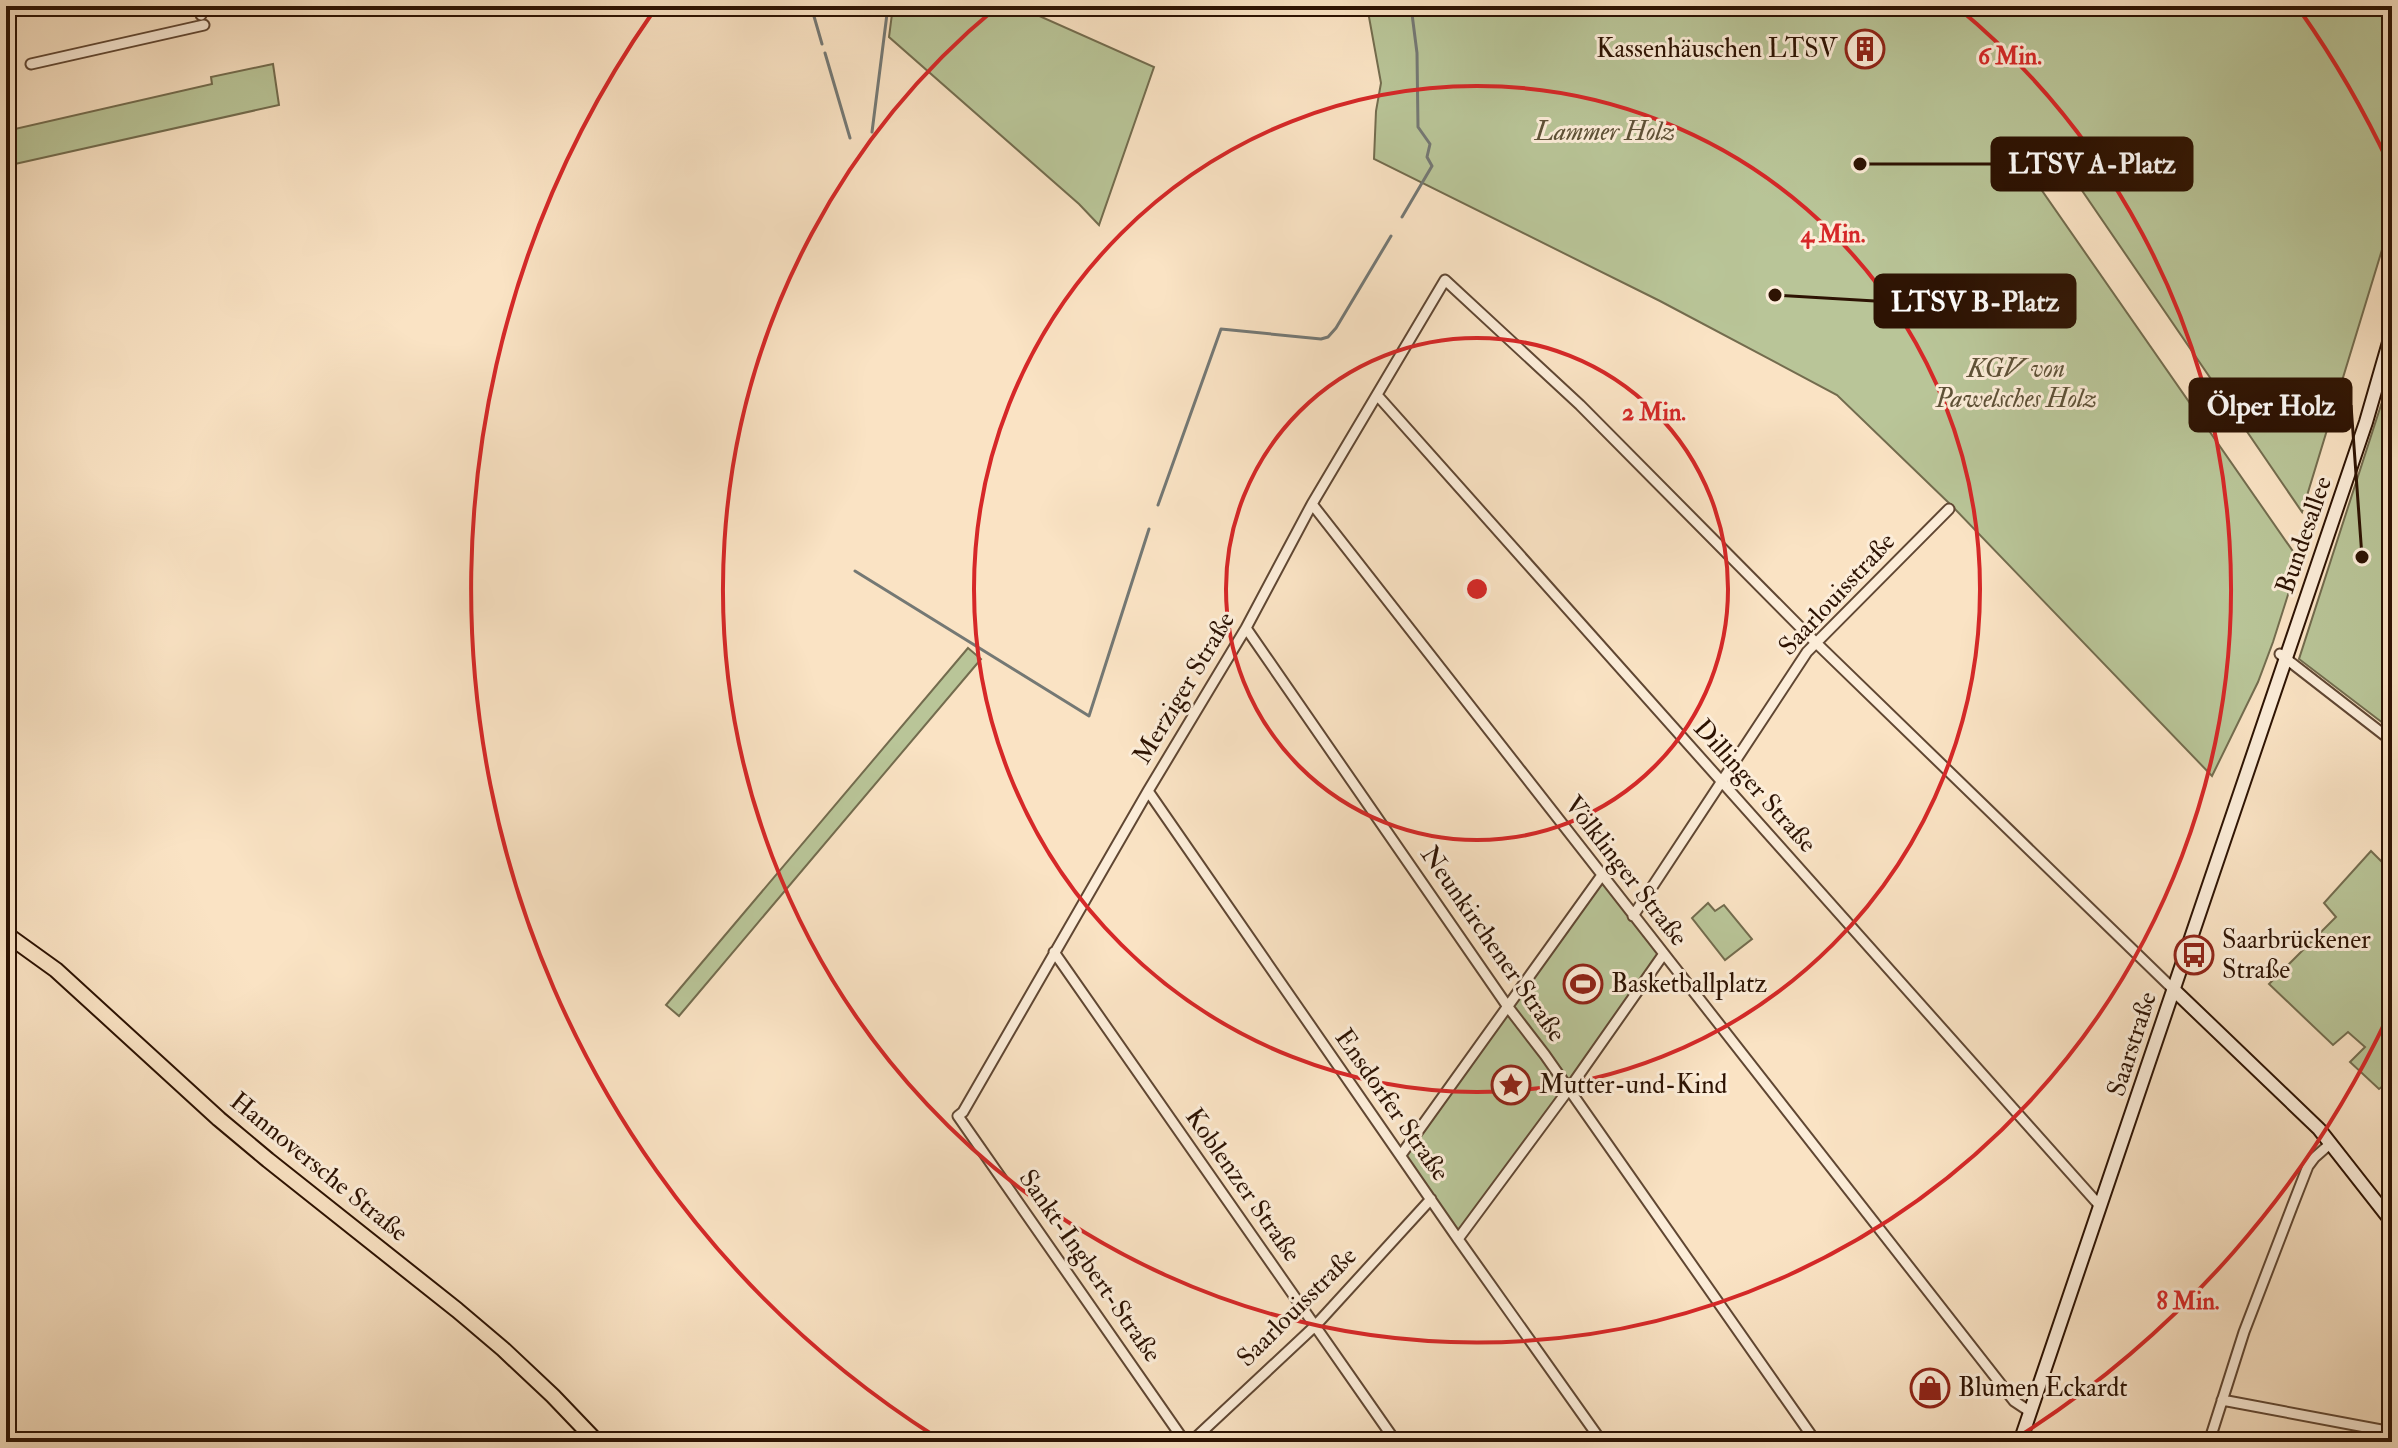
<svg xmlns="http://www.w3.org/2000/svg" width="2398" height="1448" viewBox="0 0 2398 1448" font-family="'IM FELL Double Pica',serif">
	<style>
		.green { fill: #b9c598; stroke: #736c4e; stroke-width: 2 }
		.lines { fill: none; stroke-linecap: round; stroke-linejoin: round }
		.stream { stroke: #747874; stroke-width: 3 }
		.street-casing { stroke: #604733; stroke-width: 13 }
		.secondary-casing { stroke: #2d1303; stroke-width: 16 }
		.primary-casing { stroke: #2d1303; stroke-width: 18 }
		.street { stroke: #fcedd9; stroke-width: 9 }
		.secondary { stroke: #fcedd9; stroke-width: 12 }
		.primary { stroke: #fae3c4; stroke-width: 14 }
		.ring { fill: none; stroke: #d62828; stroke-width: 4 }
		.labels { text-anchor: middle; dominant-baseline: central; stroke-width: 6; stroke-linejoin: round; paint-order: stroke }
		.poi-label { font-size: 26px; fill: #2d1303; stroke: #fcedd9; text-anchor: start }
		.park-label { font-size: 26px; font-style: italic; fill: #5e5137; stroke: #fcedd9 }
		.street-label { font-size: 26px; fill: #2d1303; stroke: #fcedd9 }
		.centre { fill: #d62828; stroke: #fcedd9; stroke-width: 4 }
		.ring-label { font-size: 24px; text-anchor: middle; font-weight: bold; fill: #d62828; stroke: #fcedd9; stroke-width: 6; stroke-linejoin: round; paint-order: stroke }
		.leader { fill: none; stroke: #2d1303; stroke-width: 3 }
		.callout-dot { fill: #2d1303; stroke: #fcedd9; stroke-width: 3 }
		.callout { fill: #2d1303; stroke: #2d1303; stroke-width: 3 }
		.callout-label { font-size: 28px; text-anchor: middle; font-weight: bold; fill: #fff }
	</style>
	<rect width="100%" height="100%" fill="#fae3c4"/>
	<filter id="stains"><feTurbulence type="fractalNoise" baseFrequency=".0025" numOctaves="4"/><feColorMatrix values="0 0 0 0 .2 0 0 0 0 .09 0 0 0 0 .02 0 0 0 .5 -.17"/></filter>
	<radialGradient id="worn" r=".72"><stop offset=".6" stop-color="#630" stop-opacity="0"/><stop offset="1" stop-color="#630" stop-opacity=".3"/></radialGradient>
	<path class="green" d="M893,6H1017L1154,67L1099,225L1079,204L889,37Z
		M1367,6H2392V217L2302,512L2057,154L2033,141L2020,159L2299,560L2273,642L2258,682L2212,776L1952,506L1837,395L1660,301L1374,159L1376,111L1381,83Z
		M273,64L279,105L6,166V131L212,84L211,77Z
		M2392,371V730L2299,659Z
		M968,648L981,659L679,1016L666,1005Z
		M2371,851L2392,872V1079L2379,1089L2350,1062L2365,1047L2348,1032L2333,1045L2269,984L2336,917L2324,903Z
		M1602,875L1663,955L1458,1239L1401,1155Z
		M1708,903L1715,911L1724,905L1752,939L1725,960L1692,918Z"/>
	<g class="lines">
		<path class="stream" d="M811,6L822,44
			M825,53L850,138
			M872,132L888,6
			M1402,217L1432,166L1427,157L1430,144L1418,127L1417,53L1411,6
			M1158,505L1221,329L1321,339L1328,337L1336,328L1391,236
			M855,571L1089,716L1149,529
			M6,1434L12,1442"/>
		<defs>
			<path id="street" d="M199,6L201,15
				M31,64L204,25
				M1377,395L2100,1206
				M1312,504L2014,1401L2029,1411
				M1246,628L1508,1007L1545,1055L1816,1442
				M2280,654L2392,741
				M1148,791L1458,1239L1602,1442
				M1633,916L1807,652L1949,509
				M1054,952L1396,1442
				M1401,1155L1602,875
				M1458,1239L1569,1089L1663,955
				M2222,1400L2392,1432
				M1185,1442L958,1116L963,1112L1148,791L1246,628L1312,504L1445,280L1580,405L1806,633L2173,989
				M1191,1442L1315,1326L1431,1199
				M2209,1442L2244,1332L2292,1207L2308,1166L2314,1158L2331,1143"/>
			<path id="secondary" d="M2173,989L2319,1129L2392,1222
				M2020,1442L2366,422L2392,332"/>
			<path id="primary" d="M6,934L56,970L219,1119L268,1160L457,1310L503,1349L553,1396L597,1442"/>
		</defs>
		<use href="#street" class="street-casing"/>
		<use href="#secondary" class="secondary-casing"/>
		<use href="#primary" class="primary-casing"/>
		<use href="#street" class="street"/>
		<use href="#secondary" class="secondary"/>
		<use href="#primary" class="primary"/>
	</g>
	<g class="ring">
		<circle cx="1477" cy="589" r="251"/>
		<circle cx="1477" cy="589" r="503"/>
		<path d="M1957 7A754 754 0 1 1 997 7"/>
		<path d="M2389 1014A1006 1006 0 0 1 2018 1437M936 1437A1006 1006 0 0 1 653 12M2301 12A1006 1006 0 0 1 2389 164"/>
	</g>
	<defs>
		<symbol id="building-ring" viewBox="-11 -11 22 22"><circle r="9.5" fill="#fcedd9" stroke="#8f2418" stroke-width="1.5"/><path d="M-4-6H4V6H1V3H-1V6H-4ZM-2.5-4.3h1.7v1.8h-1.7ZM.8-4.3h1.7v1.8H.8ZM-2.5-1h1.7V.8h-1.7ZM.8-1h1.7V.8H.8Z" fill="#8f2418"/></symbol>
		<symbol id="bus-ring" viewBox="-11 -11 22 22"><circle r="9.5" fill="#fcedd9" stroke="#8f2418" stroke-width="1.5"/><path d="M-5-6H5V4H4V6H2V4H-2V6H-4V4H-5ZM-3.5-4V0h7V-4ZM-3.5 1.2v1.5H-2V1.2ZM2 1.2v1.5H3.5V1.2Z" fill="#8f2418"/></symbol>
		<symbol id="stadium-ring" viewBox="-11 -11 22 22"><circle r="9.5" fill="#fcedd9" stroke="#8f2418" stroke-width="1.5"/><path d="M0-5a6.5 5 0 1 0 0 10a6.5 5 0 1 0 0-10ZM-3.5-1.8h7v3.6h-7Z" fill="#8f2418"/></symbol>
		<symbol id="sight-ring" viewBox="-11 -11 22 22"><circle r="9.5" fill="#fcedd9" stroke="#8f2418" stroke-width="1.5"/><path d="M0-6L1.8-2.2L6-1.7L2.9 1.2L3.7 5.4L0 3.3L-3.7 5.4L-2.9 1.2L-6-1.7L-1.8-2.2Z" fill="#8f2418"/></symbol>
		<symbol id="shop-ring" viewBox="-11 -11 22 22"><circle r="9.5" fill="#fcedd9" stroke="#8f2418" stroke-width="1.5"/><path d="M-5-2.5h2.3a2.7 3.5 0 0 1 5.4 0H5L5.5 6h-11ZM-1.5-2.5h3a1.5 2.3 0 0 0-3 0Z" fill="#8f2418"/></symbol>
	</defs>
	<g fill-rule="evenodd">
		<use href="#building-ring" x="1843" y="27" width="44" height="44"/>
		<use href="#bus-ring" x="2172" y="933" width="44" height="44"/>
		<use href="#stadium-ring" x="1561" y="962" width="44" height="44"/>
		<use href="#sight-ring" x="1489" y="1063" width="44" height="44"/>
		<use href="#shop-ring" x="1908" y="1366" width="44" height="44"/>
	</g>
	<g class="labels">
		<g class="poi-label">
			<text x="1837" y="49" text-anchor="end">Kassenhäuschen LTSV</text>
			<text x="2222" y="940">Saarbrückener<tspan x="2222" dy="30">Straße</tspan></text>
			<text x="1611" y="984">Basketballplatz</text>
			<text x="1539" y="1085">Mutter-und-Kind</text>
			<text x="1958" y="1388">Blumen Eckardt</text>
		</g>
		<g class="park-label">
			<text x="1605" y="132">Lammer Holz</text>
			<text x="2016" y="369">KGV von<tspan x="2016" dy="30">Pawelsches Holz</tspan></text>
		</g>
		<g class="street-label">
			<text transform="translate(2304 535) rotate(-71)">Bundesallee</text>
			<text transform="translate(1837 594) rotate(-47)">Saarlouisstraße</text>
			<text transform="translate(1184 688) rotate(-59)">Merziger Straße</text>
			<text transform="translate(1755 786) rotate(48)">Dillinger Straße</text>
			<text transform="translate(1626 871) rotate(52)">Völklinger Straße</text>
			<text transform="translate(1493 944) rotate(55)">Neunkirchener Straße</text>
			<text transform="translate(2132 1044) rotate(-72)">Saarstraße</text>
			<text transform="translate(1392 1105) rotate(55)">Ensdorfer Straße</text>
			<text transform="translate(319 1167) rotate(39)">Hannoversche Straße</text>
			<text transform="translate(1243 1185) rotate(55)">Koblenzer Straße</text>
			<text transform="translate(1090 1266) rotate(55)">Sankt-Ingbert-Straße</text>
			<text transform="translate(1297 1307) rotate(-45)">Saarlouisstraße</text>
		</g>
	</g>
	<circle cx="1477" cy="589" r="12" class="centre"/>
	<g class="ring-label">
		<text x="2010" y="64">6 Min.</text>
		<text x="1833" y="242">4 Min.</text>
		<text x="1654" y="420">2 Min.</text>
		<text x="2188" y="1309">8 Min.</text>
	</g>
	<path class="leader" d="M1860 164L1992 164M1775 295L1875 301M2362 557L2351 405"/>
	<g class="callout-dot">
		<circle cx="1860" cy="164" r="8"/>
		<circle cx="1775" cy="295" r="8"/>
		<circle cx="2362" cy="557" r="8"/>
	</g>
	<g class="callout">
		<rect x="1992" y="138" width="200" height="52" rx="8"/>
		<rect x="1875" y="275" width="200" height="52" rx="8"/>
		<rect x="2190" y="379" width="161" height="52" rx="8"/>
	</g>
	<g class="callout-label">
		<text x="2092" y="173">LTSV A-Platz</text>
		<text x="1975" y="311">LTSV B-Platz</text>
		<text x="2271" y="415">Ölper Holz</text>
	</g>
	<rect width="2398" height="1448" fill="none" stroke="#fae3c4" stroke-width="32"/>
	<rect x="8" y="8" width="2382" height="1432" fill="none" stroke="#2d1303" stroke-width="4"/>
	<rect x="16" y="16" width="2366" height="1416" fill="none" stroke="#2d1303" stroke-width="2"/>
	<rect width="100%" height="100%" filter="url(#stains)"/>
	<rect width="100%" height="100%" fill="url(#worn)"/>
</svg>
